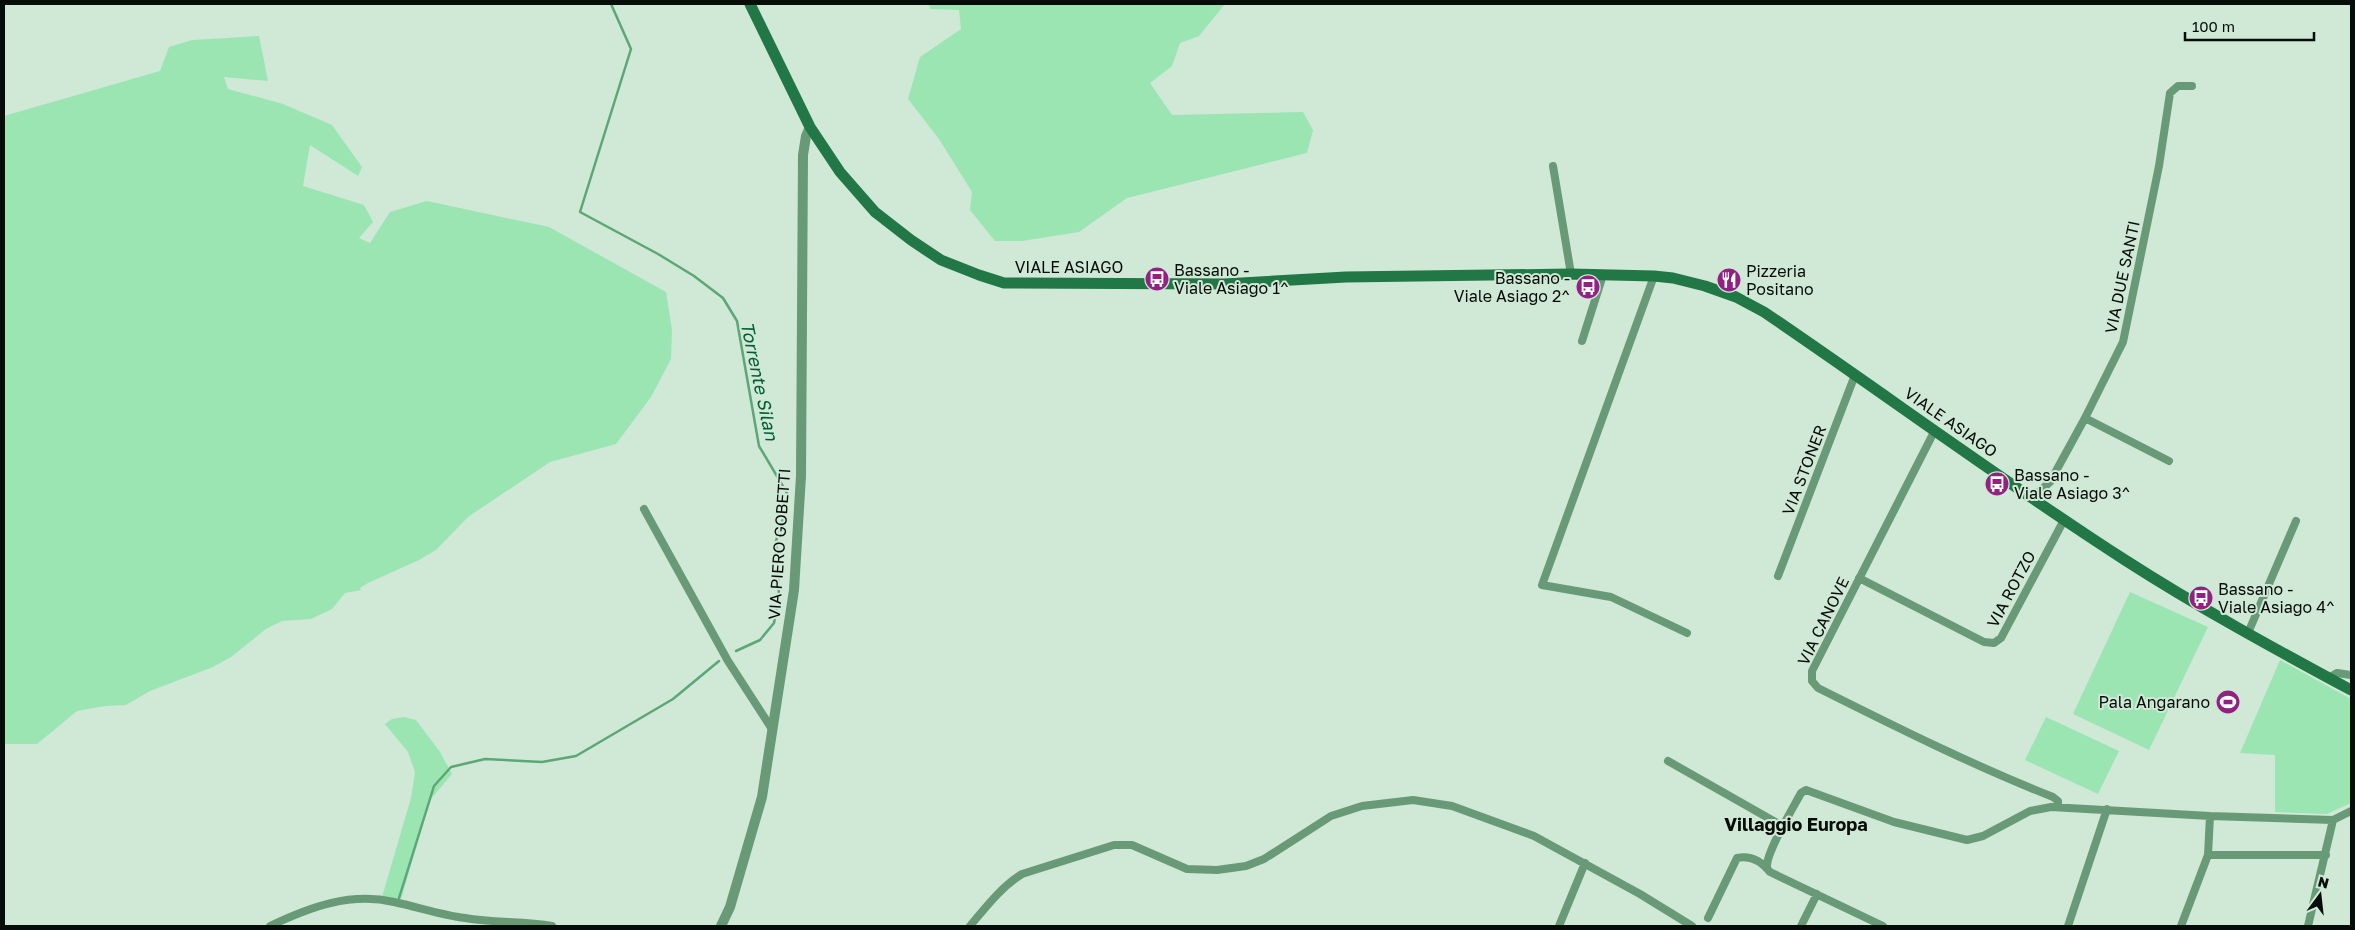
<svg xmlns="http://www.w3.org/2000/svg" width="2355" height="930" viewBox="0 0 2355 930" font-family="'Golos Text',sans-serif">
	<style>
		.green { fill: #9be5b2 }
		.lines { fill: none; stroke-linecap: round; stroke-linejoin: round }
		.stream { stroke: #5ca775; stroke-width: 2.5 }
		.minor { stroke: #689a78; stroke-width: 8 }
		.tertiary { stroke: #689a78; stroke-width: 10 }
		.secondary { stroke: #217745; stroke-width: 11 }
		.labels { text-anchor: middle; dominant-baseline: central; stroke-width: 4; stroke-linejoin: round; paint-order: stroke }
		.street-label { font-size: 16px; fill: #060d08; stroke: #d0e8d6 }
		.poi-label { font-size: 16px; fill: #060d08; stroke: #d0e8d6; text-anchor: start }
		.water-label { font-size: 18px; font-style: italic; fill: #016032; stroke: #d0e8d6 }
		.neighbourhood-label { font-size: 18px; font-weight: bold; fill: #060d08; stroke: #d0e8d6 }
	</style>
	<rect width="100%" height="100%" fill="#d0e8d6"/>
	<path class="green" d="M929,4H1225L1199,36L1180,43L1172,66L1150,83L1172,115L1303,112L1313,130L1307,153L1127,198L1079,232L1022,241H995L970,210L972,192L939,139L908,99L920,57L961,29L959,10L930,9Z
		M259,36L268,81L224,77L228,89L283,104L332,125L362,167L358,176L310,145L303,186L364,205L373,222L359,238L370,243L390,212L427,201L549,227L666,292L672,330L671,359L651,397L616,444L550,462L468,517L436,550L419,560L368,583L360,588L361,590L345,593L332,609L311,619L282,621L266,629L231,657L213,667L150,691L126,705L105,706L77,711L37,744H4V116L160,71L169,47L192,40Z
		M2130,592L2208,627L2149,750L2073,714Z
		M2280,660L2351,699V803L2327,814L2275,812V755L2240,753Z
		M404,717L416,720L440,752L452,774L430,800L400,903L382,897L411,798L415,772L408,752L385,724L392,719Z
		M2046,717L2119,751L2098,794L2025,760Z"/>
	<g class="lines">
		<path class="stream" d="M611,4L631,49L580,212L658,254L694,276L723,298L737,321L759,446L787,493L786,510L776,541L779,595L774,623L760,640L736,651
			M399,898L434,786L451,767L485,759L542,762L576,756L673,699L719,661"/>
		<path class="minor" d="M1553,166L1571,274
			M1654,276L1542,585L1611,597L1687,633
			M1582,341L1603,275
			M2085,418L2169,461
			M1935,430L1812,671V681L1818,688C1896,727 1972,765 2053,797L2058,801V806
			M2032,498L2050,482L2085,418L2123,342L2159,166L2170,93L2178,86H2192
			M644,509L728,661L772,729
			M1778,576L1855,375
			M1859,578L1984,642L1994,643L2001,638L2064,520
			M2248,633L2296,521
			M2329,678L2337,673L2351,675
			M1668,761L1784,827
			M2208,855H2326
			M1767,866C1767,851 1793,808 1801,793L1806,790L1894,822L1967,840L1983,836L2030,811L2051,807L2210,816L2333,820L2351,811
			M1708,918L1737,858C1751,855 1762,862 1770,872L1883,926
			M270,926C310,907 350,892 394,902C418,907 441,915 465,918C494,923 523,921 552,926
			M970,926C986,907 1001,887 1022,874L1114,845H1132L1187,869L1217,870L1246,866L1264,859L1331,816L1362,806L1413,800L1452,806L1534,836L1640,894L1692,926
			M1559,926L1585,863
			M1801,926L1817,894
			M2068,926L2107,809
			M2181,926L2208,855L2210,816
			M2308,926L2333,820"/>
		<path class="tertiary" d="M721,926L730,907L762,797L794,590L801,476L803,155L806,136L810,127"/>
		<path class="secondary" d="M750,4L810,127L840,172L875,212L911,240L941,260L979,275L1004,283L1224,284L1346,277L1571,274L1654,276L1673,278L1705,286L1736,297L1764,312C1885,394 2002,481 2125,560C2198,607 2275,649 2351,690"/>
	</g>
	<defs>
		<symbol id="bus-disc" viewBox="-11 -11 22 22"><circle r="9.5" fill="#912284" stroke="#d0e8d6"/><path d="M-5-6H5V4H4V6H2V4H-2V6H-4V4H-5ZM-3.5-4V0h7V-4ZM-3.5 1.2v1.5H-2V1.2ZM2 1.2v1.5H3.5V1.2Z" fill="#fff"/></symbol>
		<symbol id="restaurant-disc" viewBox="-11 -11 22 22"><circle r="9.5" fill="#912284" stroke="#d0e8d6"/><path d="M-5-6h1v4h1v-4h1v4h1v-4h1v5L-1.5 .5V6h-2V.5L-5-1ZM5-6V6H3V1.5H1.5Q1.5-4 5-6Z" fill="#fff"/></symbol>
		<symbol id="stadium-disc" viewBox="-11 -11 22 22"><circle r="9.5" fill="#912284" stroke="#d0e8d6"/><path d="M0-5a6.5 5 0 1 0 0 10a6.5 5 0 1 0 0-10ZM-3.5-1.8h7v3.6h-7Z" fill="#fff"/></symbol>
	</defs>
	<g fill-rule="evenodd">
		<use href="#bus-disc" x="1143" y="265" width="28" height="28"/>
		<use href="#restaurant-disc" x="1715" y="266" width="28" height="28"/>
		<use href="#bus-disc" x="1574" y="273" width="28" height="28"/>
		<use href="#bus-disc" x="1983" y="470" width="28" height="28"/>
		<use href="#bus-disc" x="2187" y="584" width="28" height="28"/>
		<use href="#stadium-disc" x="2214" y="688" width="28" height="28"/>
	</g>
	<g class="labels">
		<g class="street-label">
			<text x="1069" y="267">VIALE ASIAGO</text>
			<text transform="translate(2122 277) rotate(-78)">VIA DUE SANTI</text>
			<text transform="translate(1951 422) rotate(35)">VIALE ASIAGO</text>
			<text transform="translate(1804 470) rotate(-69)">VIA STONER</text>
			<text transform="translate(779 544) rotate(-86)">VIA PIERO GOBETTI</text>
			<text transform="translate(2011 589) rotate(-62)">VIA ROTZO</text>
			<text transform="translate(1823 621) rotate(-64)">VIA CANOVE</text>
		</g>
		<g class="poi-label">
			<text x="1174" y="270">Bassano -<tspan x="1174" dy="18">Viale Asiago 1^</tspan></text>
			<text x="1746" y="271">Pizzeria<tspan x="1746" dy="18">Positano</tspan></text>
			<text x="1570" y="278" text-anchor="end">Bassano -<tspan x="1570" dy="18">Viale Asiago 2^</tspan></text>
			<text x="2014" y="475">Bassano -<tspan x="2014" dy="18">Viale Asiago 3^</tspan></text>
			<text x="2218" y="589">Bassano -<tspan x="2218" dy="18">Viale Asiago 4^</tspan></text>
			<text x="2210" y="702" text-anchor="end">Pala Angarano</text>
		</g>
		<g class="water-label">
			<text transform="translate(760 381) rotate(78)">Torrente Silan</text>
		</g>
		<g class="neighbourhood-label">
			<text x="1796" y="824">Villaggio Europa</text>
		</g>
	</g>
	<rect width="2355" height="930" fill="none" stroke="#060d08" stroke-width="10"/>
	<g transform="translate(2320 895) rotate(15)" stroke="#d0e8d6" stroke-width="4" paint-order="stroke">
	<path d="M0-4L9 19L0 12L-9 19Z" fill="#060d08"/>
	<text y="-8" font-size="14" font-weight="bold" text-anchor="middle" fill="#060d08">N</text>
	</g>
	<path d="M2185 32v8h129v-8" fill="none" stroke="#060d08" stroke-width="2.5"/>
	<text x="2192" y="32" font-size="15" fill="#060d08" stroke="#d0e8d6" stroke-width="4" paint-order="stroke">100 m</text>
</svg>
